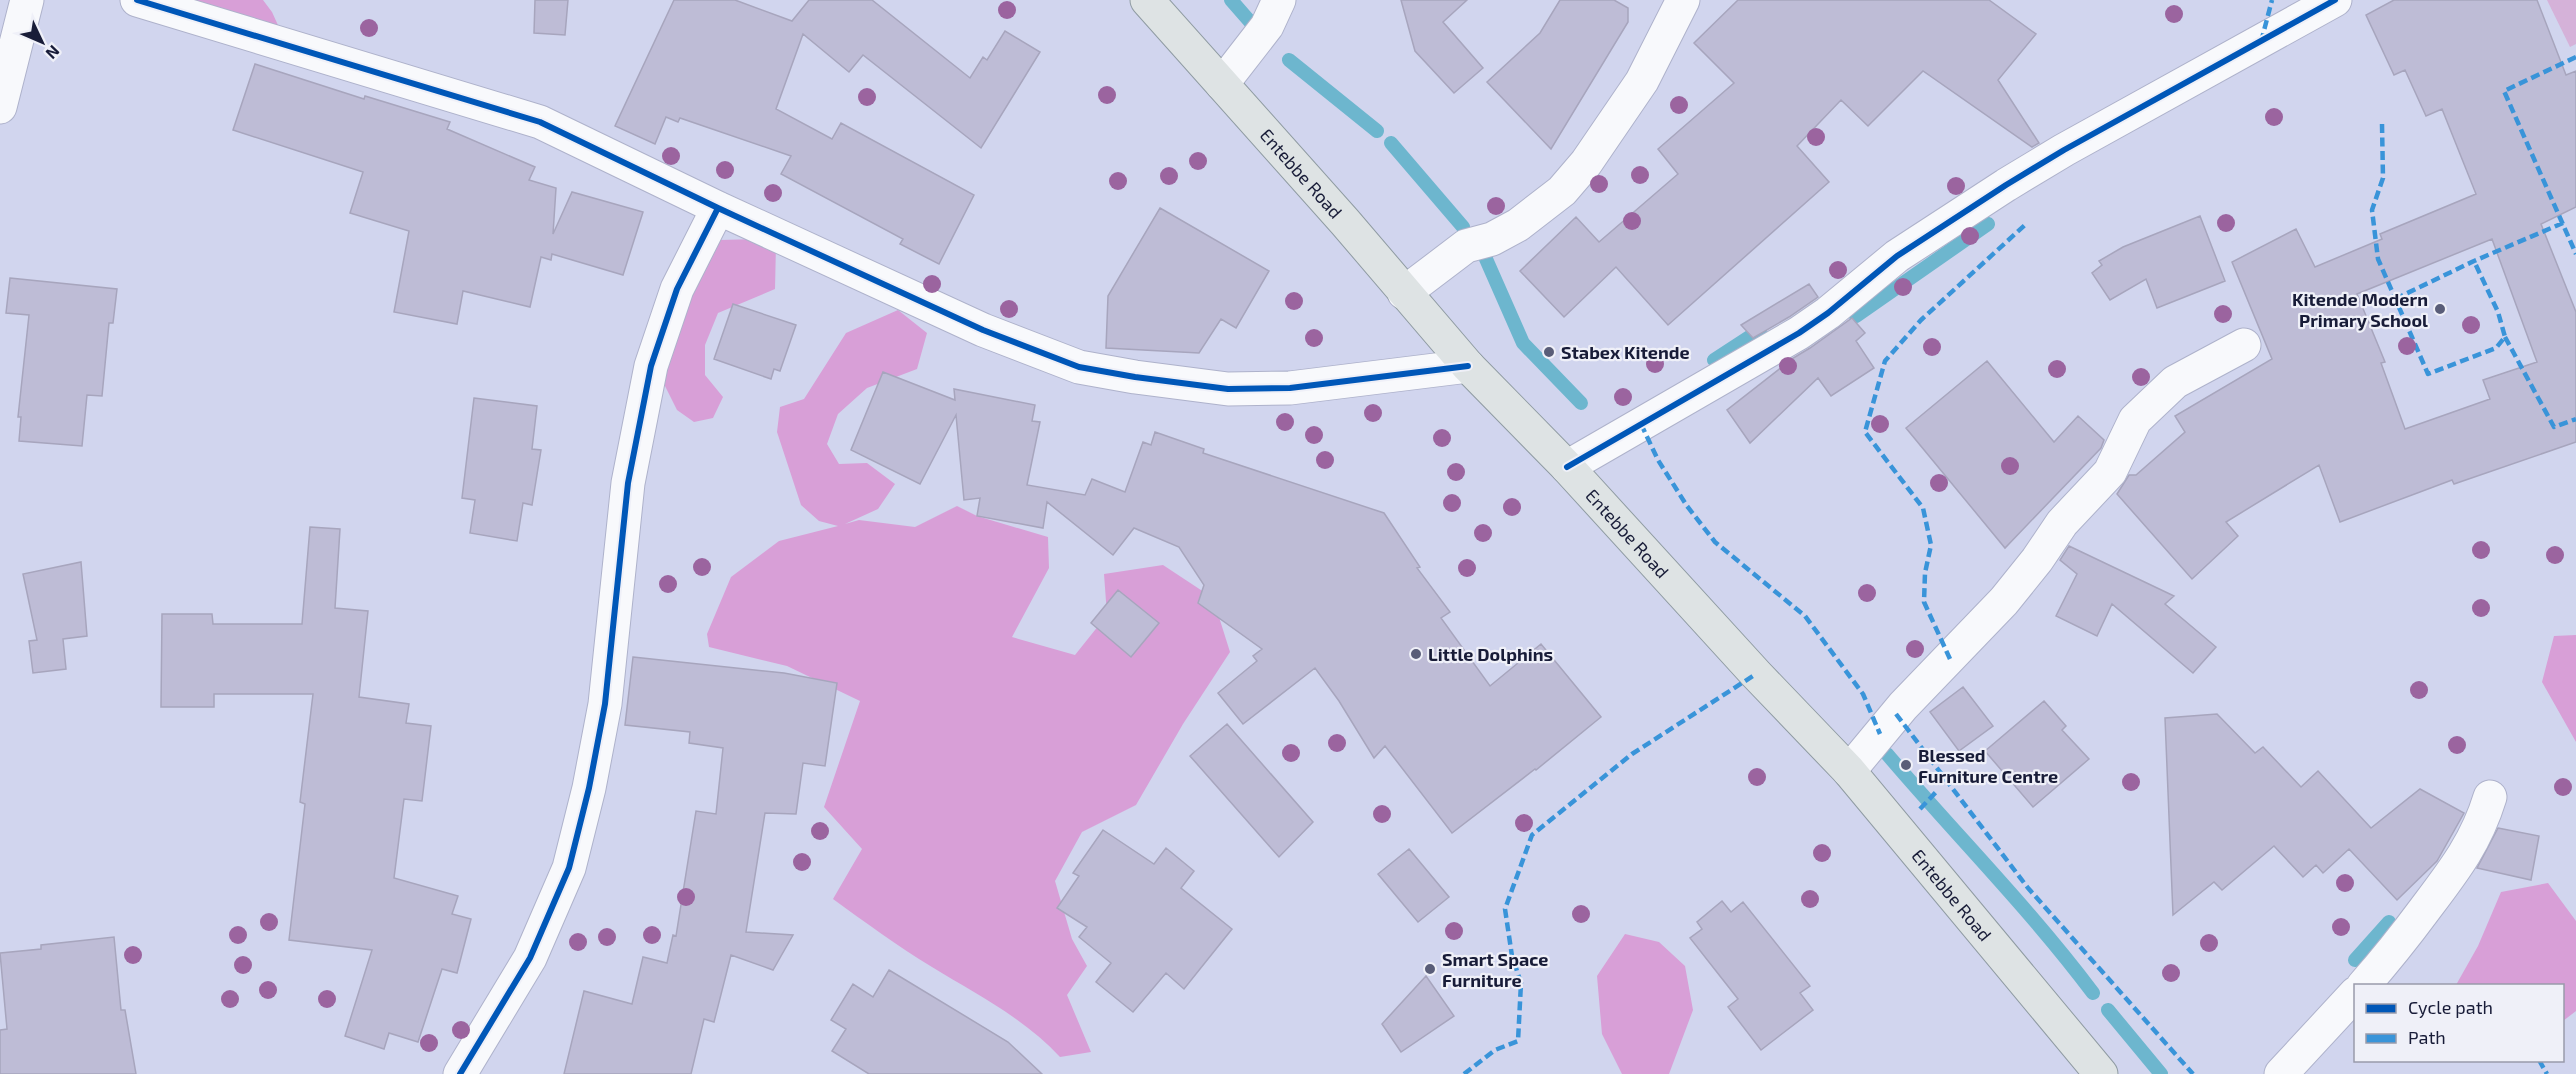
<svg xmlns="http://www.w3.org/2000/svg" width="2576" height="1074" viewBox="0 0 2576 1074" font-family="'Exo 2',sans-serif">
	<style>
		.green { fill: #d5b2d9 }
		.forest { fill: #d89fd7 }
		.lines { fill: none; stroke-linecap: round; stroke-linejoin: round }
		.stream { stroke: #6db6ce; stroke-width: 14 }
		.building { fill: #bebcd6; stroke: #a7a5bd; stroke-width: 1.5; fill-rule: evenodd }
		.minor-casing { stroke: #aeb2cb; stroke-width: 35 }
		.primary-casing { stroke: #8f9ba2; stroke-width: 35 }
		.minor { stroke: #f8f9fc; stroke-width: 33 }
		.primary { stroke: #dee3e4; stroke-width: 33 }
		.quiet { stroke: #3994d9; stroke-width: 4.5; stroke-dasharray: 9 4.5; stroke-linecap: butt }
		.cycleway-casing { stroke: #eff0f8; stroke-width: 10 }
		.cycleway { stroke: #0057b8; stroke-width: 6 }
		.tree { fill: #9b649f }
		.poi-dot { fill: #595d78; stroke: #eff0f8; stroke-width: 2 }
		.labels { text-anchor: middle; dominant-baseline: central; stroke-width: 4.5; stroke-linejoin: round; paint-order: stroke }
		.street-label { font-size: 18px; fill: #181c38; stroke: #eff0f8 }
		.poi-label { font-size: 18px; font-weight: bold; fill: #181c38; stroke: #eff0f8; text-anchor: start }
	</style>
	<rect width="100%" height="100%" fill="#d1d5ee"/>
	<path class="green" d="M2547,0H2576V44L2570,47Z"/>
	<path class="forest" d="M189,0H263L272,12L282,34Z
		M758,239L776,244L775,289L718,313L705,345V375L723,397L713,418L694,422L677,410L661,378L683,302L720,240Z
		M898,310L927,333L917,369L867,388L838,414L827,444L839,464L867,463L895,484L878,509L845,524L859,520L915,527L957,506L977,516L1048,537L1049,568L1012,637L1075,655L1107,615L1104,574L1163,565L1213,598L1230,652L1183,724L1136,805L1082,832L1055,881L1072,939L1087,966L1067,995L1091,1052L1060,1057C1024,1018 976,994 932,967C897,946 865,922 833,899L862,849L824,807L860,701L787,666L709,647L707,634L731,577L779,541L838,526L819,521L801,505L777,432L780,407L804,399L846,333Z
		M2576,635V742L2542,682L2554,636Z
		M2548,883L2576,921V1011L2563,1021L2562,986L2456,985L2478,946L2501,892Z
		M1625,934L1659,942L1685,966L1693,1010L1669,1074H1622L1602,1034L1597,976Z"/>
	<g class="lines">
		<path class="stream" d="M1231,0L1252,24
			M1289,60L1377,131
			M1391,143L1463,227
			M1486,259L1523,343L1581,403
			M1856,316L1988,224
			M1714,360L1760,330
			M1887,754C1955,834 2030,909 2093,993
			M2355,960L2389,922
			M2108,1010L2161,1074"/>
	</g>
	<path class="building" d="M535,0H568L565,35L534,33Z
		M674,0H735L792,21L809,0H872L970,78L983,57L987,60L1005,31L1040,52L981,148L863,55L849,72L803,34L776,109L832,139L841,123L974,195L939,264L900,244L903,239L781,174L791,156L680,118L678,122L666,117L655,144L615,126Z
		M1401,0H1467L1443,22L1483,68L1454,93L1415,51Z
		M1560,0H1614L1628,8V22L1551,149L1487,82L1540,33Z
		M1738,0H1989L2036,34L1998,80L2039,143L2032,147L1923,71L1868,126L1841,100L1797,146L1829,182L1668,325L1616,267L1564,317L1520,271L1576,217L1599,242L1678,174L1658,149L1734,83L1694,43Z
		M2394,0H2537L2566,75L2576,71V207L2541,224L2576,312V442L2454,484L2452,480L2340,522L2319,465L2226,522L2238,536L2192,579L2117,494L2129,475H2136L2185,432L2175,416L2272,359L2232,262L2296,229L2315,267L2382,239L2380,234L2476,194L2442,109L2426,116L2405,70L2394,75L2366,15ZM2492,239L2537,362L2483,380L2490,399L2405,429L2381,363L2385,362L2357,294Z
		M255,64L364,99L365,96L450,122L447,129L535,167L529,180L556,188L553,234L572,192L643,212L623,275L552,254L551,260L541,257L530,307L463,291L457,324L394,312L409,231L350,213L363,172L233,130Z
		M1160,208L1269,271L1236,328L1221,319L1199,353L1106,348L1108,296Z
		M2200,216L2225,281L2157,308L2146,279L2110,300L2092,273L2102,265L2099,261L2123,247Z
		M10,278L117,289L113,323H109L102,396L87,395L82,446L19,441L21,417H18L29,315L6,313Z
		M1809,284L1818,297L1789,317L1753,338L1741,325Z
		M733,304L796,325L780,371L774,369L771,379L714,359Z
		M1852,318L1865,333L1856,341L1874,368L1831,396L1818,378L1750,443L1727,410L1782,367L1780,366L1810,348Z
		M1987,361L2054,442L2078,416L2104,440L2101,448L2005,548L1906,428Z
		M883,372L955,400L954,389L1035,405L1032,421L1040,422L1027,485L1085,495L1092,479L1125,492L1143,442L1151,445L1155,432L1204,449L1203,453L1384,513L1420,567L1417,568L1450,612L1441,618L1490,686L1541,644L1601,717L1536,770L1535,769L1452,833L1385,746L1374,758L1339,701L1315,668L1243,724L1218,693L1257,661L1253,656L1262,649L1198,603L1204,585L1179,547L1134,528L1113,555L1047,502L1043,528L977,516L980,498L964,500L956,415L920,484L851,450Z
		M474,398L537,406L532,449L541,450L532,505L523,503L517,541L470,533L475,500L462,498Z
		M310,527L340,529L335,608L368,611L359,697L409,704L406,723L431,726L422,801L404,799L394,878L458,896L452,914L471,919L457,973L442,969L418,1042L389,1033L384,1049L345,1036L372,950L289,940L305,804L300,802L313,694H214V707H161L162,614H212L213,624H302Z
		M2069,546L2174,596L2165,604L2216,647L2193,673L2112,604L2097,636L2056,616L2077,574L2060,560Z
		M81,562L87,636L63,639L66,669L33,673L29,641L37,640L23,574Z
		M1118,590L1159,623L1131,657L1091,623Z
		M633,657L784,673L837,683L825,766L803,763L796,814L765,813L746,932L793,935L773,970L731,955L714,1022L704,1019L691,1074H564L584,991L632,1004L643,957L667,963L673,935L676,936L696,811L716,814L723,748L689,743L690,732L625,725Z
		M1963,687L1993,726L1959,751L1930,712Z
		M2044,701L2066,726L2062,730L2089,759L2033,807L1985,751Z
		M2217,714L2255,753L2263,747L2301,787L2318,771L2371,828L2420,789L2464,813L2437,861L2397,900L2349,849L2323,873L2316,865L2303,877L2274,846L2222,890L2214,882L2173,915L2165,718Z
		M1227,724L1313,822L1279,857L1190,756Z
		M2498,828L2539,836L2531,880L2477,868Z
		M1103,830L1154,864L1166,848L1194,871L1181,888L1232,929L1184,989L1166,973L1133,1012L1096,982L1111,963L1079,937L1087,927L1057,908L1079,876L1073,873Z
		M1409,849L1449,897L1418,922L1378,874Z
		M1722,901L1731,912L1743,902L1810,986L1800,993L1813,1010L1761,1050L1728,1007L1738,999L1690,938L1702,929L1697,922Z
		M114,937L121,1010H125L136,1074H0V1030L7,1029L0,953L41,949V945Z
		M889,970L1008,1042L1042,1074H869L832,1051L846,1029L831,1020L853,984L873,997Z
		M1426,976L1454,1016L1401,1052L1382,1024Z"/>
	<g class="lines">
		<defs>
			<path id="minor" d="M137,0L540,122L718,208L983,330L1079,367L1135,377L1228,389L1290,388L1468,366
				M1222,84L1267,26L1279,0
				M0,107L27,0
				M1404,293L1466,246L1492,239L1518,225L1562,191L1586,163L1642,81L1683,0
				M1567,467L1799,333L1828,313L1897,256L2006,185L2064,150L2335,0
				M1849,771L1903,706L2004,601L2037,560L2062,523L2110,472L2135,420L2175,382L2244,345
				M2363,986C2385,961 2405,936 2425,909C2453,872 2476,843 2490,797
				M460,1074L530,958L569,868L589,788L605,704L628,483L651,366L677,289L718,208
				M2281,1074L2356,993"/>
			<g id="primary">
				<path id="s1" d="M1147,0L1345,222L1468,366L1567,467L1756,674L1849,771L2101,1074"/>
			</g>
		</defs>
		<use href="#minor" class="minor-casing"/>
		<use href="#primary" class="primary-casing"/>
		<use href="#minor" class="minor"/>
		<use href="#primary" class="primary"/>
		<path class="quiet" d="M2261,42L2272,0
			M2576,57L2504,91L2576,254
			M2382,124L2383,178L2372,210L2378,259L2428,374L2496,348L2505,337L2498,312L2474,261
			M2395,299L2474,261L2563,223
			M2505,337L2554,427L2576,419
			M1641,424L1658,460L1687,506L1715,542L1805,616L1863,694L1880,734
			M1950,659L1924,602L1925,573L1931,545L1923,508L1865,432L1885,361L1921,320L2026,224
			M1896,714L2028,888L2193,1074
			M1920,809L1936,792
			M2539,1060L2547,1074
			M1464,1074L1495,1050L1518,1041L1521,983L1512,956L1505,909L1532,835L1632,754L1756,674"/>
		<defs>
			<path id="cycleway" d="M137,0L540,122L718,208L983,330L1079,367L1135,377L1228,389L1290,388L1468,366
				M1567,467L1799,333L1828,313L1897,256L2006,185L2064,150L2335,0
				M460,1074L530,958L569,868L589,788L605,704L628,483L651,366L677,289L718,208"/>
		</defs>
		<use href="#cycleway" class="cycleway-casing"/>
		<use href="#cycleway" class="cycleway"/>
	</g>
	<g class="tree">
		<circle cx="1007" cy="10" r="9"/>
		<circle cx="2174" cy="14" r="9"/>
		<circle cx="369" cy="28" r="9"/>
		<circle cx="1107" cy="95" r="9"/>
		<circle cx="867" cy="97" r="9"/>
		<circle cx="1679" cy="105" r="9"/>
		<circle cx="2274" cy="117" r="9"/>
		<circle cx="1816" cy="137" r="9"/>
		<circle cx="671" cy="156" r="9"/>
		<circle cx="1198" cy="161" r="9"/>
		<circle cx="725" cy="170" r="9"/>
		<circle cx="1640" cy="175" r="9"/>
		<circle cx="1169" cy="176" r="9"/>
		<circle cx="1118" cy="181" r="9"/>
		<circle cx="1599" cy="184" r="9"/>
		<circle cx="1956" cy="186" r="9"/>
		<circle cx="773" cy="193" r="9"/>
		<circle cx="1496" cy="206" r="9"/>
		<circle cx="1632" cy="221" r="9"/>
		<circle cx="2226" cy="223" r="9"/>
		<circle cx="1970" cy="236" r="9"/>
		<circle cx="1838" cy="270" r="9"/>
		<circle cx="932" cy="284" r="9"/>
		<circle cx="1903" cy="287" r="9"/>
		<circle cx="1294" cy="301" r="9"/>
		<circle cx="1009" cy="309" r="9"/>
		<circle cx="2223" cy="314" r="9"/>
		<circle cx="2471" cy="325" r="9"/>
		<circle cx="1314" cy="338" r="9"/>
		<circle cx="2407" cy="346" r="9"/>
		<circle cx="1932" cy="347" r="9"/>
		<circle cx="1655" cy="364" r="9"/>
		<circle cx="1788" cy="366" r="9"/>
		<circle cx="2057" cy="369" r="9"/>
		<circle cx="2141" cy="377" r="9"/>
		<circle cx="1623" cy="397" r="9"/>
		<circle cx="1373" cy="413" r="9"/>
		<circle cx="1285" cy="422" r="9"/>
		<circle cx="1880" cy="424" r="9"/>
		<circle cx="1314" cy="435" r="9"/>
		<circle cx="1442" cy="438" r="9"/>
		<circle cx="1325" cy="460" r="9"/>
		<circle cx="2010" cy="466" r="9"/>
		<circle cx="1456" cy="472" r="9"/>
		<circle cx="1939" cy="483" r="9"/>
		<circle cx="1452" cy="503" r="9"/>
		<circle cx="1512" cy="507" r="9"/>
		<circle cx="1483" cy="533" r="9"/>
		<circle cx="2481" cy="550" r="9"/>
		<circle cx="2555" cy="555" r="9"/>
		<circle cx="702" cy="567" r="9"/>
		<circle cx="1467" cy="568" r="9"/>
		<circle cx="668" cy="584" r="9"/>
		<circle cx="1867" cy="593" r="9"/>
		<circle cx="2481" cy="608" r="9"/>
		<circle cx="1915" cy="649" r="9"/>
		<circle cx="2419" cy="690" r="9"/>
		<circle cx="1337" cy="743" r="9"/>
		<circle cx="2457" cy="745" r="9"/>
		<circle cx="1291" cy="753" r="9"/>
		<circle cx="1757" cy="777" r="9"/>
		<circle cx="2131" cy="782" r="9"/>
		<circle cx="2563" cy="787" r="9"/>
		<circle cx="1382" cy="814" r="9"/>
		<circle cx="1524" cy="823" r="9"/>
		<circle cx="820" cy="831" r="9"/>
		<circle cx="1822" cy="853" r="9"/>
		<circle cx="802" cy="862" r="9"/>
		<circle cx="2345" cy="883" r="9"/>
		<circle cx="686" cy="897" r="9"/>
		<circle cx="1810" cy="899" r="9"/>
		<circle cx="1581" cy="914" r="9"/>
		<circle cx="269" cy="922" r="9"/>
		<circle cx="2341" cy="927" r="9"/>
		<circle cx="1454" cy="931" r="9"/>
		<circle cx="238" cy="935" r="9"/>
		<circle cx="652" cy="935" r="9"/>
		<circle cx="607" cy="937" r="9"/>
		<circle cx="578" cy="942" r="9"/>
		<circle cx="2209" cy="943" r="9"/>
		<circle cx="133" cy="955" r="9"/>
		<circle cx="243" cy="965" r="9"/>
		<circle cx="2171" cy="973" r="9"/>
		<circle cx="268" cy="990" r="9"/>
		<circle cx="230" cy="999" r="9"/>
		<circle cx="327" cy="999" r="9"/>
		<circle cx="461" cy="1030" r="9"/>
		<circle cx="429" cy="1043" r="9"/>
	</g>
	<g class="poi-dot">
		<circle cx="2440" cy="309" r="6"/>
		<circle cx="1549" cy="352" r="6"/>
		<circle cx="1416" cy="654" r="6"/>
		<circle cx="1906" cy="765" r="6"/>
		<circle cx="1430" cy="969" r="6"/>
	</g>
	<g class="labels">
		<g class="street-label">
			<text stroke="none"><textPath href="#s1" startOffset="232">Entebbe Road</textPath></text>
			<text stroke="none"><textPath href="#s1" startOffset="718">Entebbe Road</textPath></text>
			<text stroke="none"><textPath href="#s1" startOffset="1204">Entebbe Road</textPath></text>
		</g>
		<g class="poi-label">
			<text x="2428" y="299" text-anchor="end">Kitende Modern<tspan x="2428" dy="21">Primary School</tspan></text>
			<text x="1561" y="352">Stabex Kitende</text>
			<text x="1428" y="654">Little Dolphins</text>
			<text x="1918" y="755">Blessed<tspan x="1918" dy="21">Furniture Centre</tspan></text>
			<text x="1442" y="959">Smart Space<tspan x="1442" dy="21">Furniture</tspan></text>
		</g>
	</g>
	<rect x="2354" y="984" width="210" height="78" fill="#eff0f8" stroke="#999bab" stroke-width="1.5"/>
	<rect x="2366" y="1004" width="30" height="9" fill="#0057b8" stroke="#999bab" stroke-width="1.5"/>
	<text x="2408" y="1014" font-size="18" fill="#181c38">Cycle path</text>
	<rect x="2366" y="1034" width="30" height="9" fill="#3994d9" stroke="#999bab" stroke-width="1.5"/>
	<text x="2408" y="1044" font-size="18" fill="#181c38">Path</text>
	<g transform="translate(42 42) rotate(134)" stroke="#eff0f8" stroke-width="4.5" paint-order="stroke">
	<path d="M0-4.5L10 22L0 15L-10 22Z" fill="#181c38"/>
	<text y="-9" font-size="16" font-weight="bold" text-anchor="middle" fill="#181c38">N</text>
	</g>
</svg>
